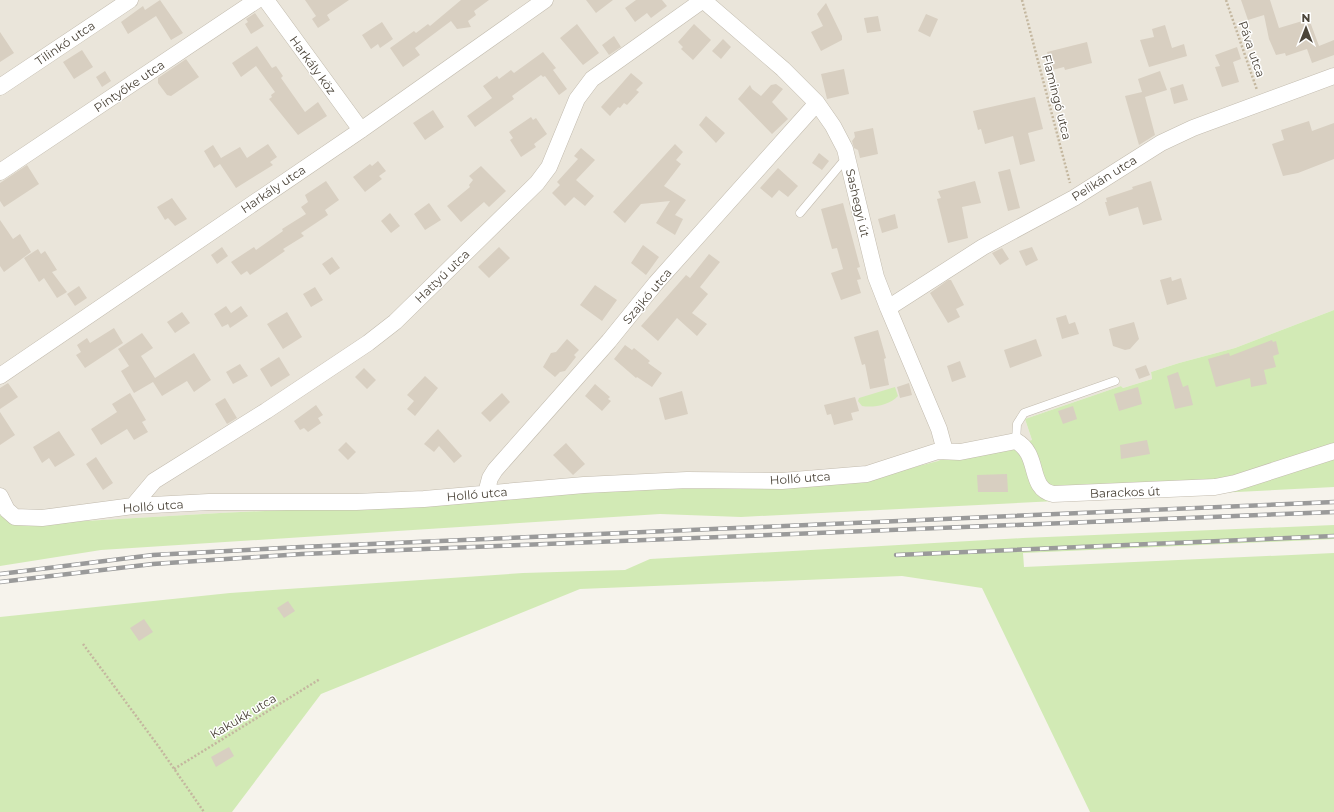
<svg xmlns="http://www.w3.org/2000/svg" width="1334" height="812" viewBox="0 0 1334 812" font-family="Montserrat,sans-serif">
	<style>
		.residential { fill: #eae5da }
		.green { fill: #d2eab5 }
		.building { fill: #d8cfc1 }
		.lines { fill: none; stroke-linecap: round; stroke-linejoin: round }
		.service-casing { stroke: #c2bbae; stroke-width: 9 }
		.minor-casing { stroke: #c2bbae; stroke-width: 17 }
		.path { stroke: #c4b79f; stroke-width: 2.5; stroke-dasharray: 2 2; stroke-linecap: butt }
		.service { stroke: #fff; stroke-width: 8 }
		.minor { stroke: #fff; stroke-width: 16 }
		.rail-casing { stroke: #9a9a9a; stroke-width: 4.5 }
		.rail { stroke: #fff; stroke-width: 3; stroke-dasharray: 9; stroke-linecap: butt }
		.labels { text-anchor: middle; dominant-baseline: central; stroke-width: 3; stroke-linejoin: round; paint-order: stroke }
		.street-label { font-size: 12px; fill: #4b4439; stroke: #fff }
	</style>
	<rect width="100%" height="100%" fill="#f6f3ec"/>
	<path class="residential" d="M0,0H1334V310L1235,348L1179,363L1151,372L1152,379L1123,388L1121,386L1025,419L1032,440L976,452L950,455L938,461L864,480L395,505L220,513L34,524L8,520L0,515Z"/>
	<path class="green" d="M1334,310V487L741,517L660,514L101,550L0,566V515L8,520L34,524L220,513L395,505L529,492L864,480L938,461L950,455L976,452L1032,440L1025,419L1121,386L1123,388L1152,379L1151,372L1179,363L1235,348Z
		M895,387L898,396C890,405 873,408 862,406L858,401L859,398Z
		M1334,525V539L1023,553L1024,567L1334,553V812H1090L982,588L902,576L580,589L321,694L232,812H0V617L230,593L523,573L625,570L650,559L1023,538Z"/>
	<path class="building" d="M160,0L183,33L171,40L156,16L128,34L121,22L143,6L145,10Z
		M305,0H349L327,15L330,20L318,28L312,19L316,16Z
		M461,0H489L474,11L476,15L468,21L471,27L457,29L451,21L415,48L420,55L403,67L390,48L414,31L416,33L428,24L430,26Z
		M586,0H613L596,13Z
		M636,0H662L667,6L651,18L647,13L635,22L625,8Z
		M1241,0H1270L1279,28L1309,19L1319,46L1334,40V55L1312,63L1307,49L1286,56L1285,53L1276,55L1269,39L1264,15L1248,20Z
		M826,3L842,36V40L821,51L811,32L823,26L817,14Z
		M255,13L264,26L251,34L245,24L248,22L246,19Z
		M926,14L938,19L930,37L918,31Z
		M878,16L881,31L867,33L864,18Z
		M382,22L393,39L380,48L378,44L371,49L362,35Z
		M577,24L599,53L583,65L560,38Z
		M694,24L711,40L693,60L681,49L683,47L678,42Z
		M1165,25L1172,48L1184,44L1187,56L1149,67L1140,40L1154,37L1152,29Z
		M0,32L14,53L0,62Z
		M614,36L621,47L609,55L602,45Z
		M723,39L731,47L721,59L712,51Z
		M1087,42L1092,63L1065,70L1064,67L1052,70L1047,52Z
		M257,46L272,68L276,66L283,76L281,78L305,112L318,102L327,116L298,135L269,99L272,97L271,95L275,92L256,66L241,77L232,63Z
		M1237,47L1241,59L1233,62L1239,82L1222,87L1215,67L1220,66L1215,55Z
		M82,50L93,67L74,79L63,62Z
		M543,52L556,68L553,70L567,89L559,95L545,76L543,77L541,75L512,96L514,99L475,127L467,116L492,98L483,86L497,76L499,79L511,70L514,73Z
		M186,59L199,77L171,96L167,95L158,83V78Z
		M844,69L849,94L827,99L821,74Z
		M105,71L111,81L102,87L96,77Z
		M1160,71L1167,90L1145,97L1155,135L1139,145L1125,96L1142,92L1138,79Z
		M631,73L643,83L636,90L639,92L627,105L624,103L620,108L618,107L610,116L601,107Z
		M776,84L783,89L772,102L788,119L772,134L738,99L750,85L752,89L761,96L771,85Z
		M1183,84L1188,100L1174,104L1170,88Z
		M1035,97L1043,129L1028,133L1035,161L1020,165L1013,136L985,144L981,129L978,130L973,111Z
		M433,110L444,127L425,140L413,123Z
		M706,116L725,133L716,143L699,125Z
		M531,117L533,120L536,118L547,134L534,144L536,147L521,157L510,140L513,138L509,132Z
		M1309,121L1312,131L1334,123V159L1298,173L1283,176L1272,144L1284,140L1281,130Z
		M873,128L878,154L860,158L858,150L854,148L852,141L855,137L854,132Z
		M268,144L277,157L270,162L273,165L236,188L220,164L214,168L204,151L213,145L221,158L240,147L247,158Z
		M675,144L683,152L676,160L681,164L664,186L686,200L675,215L683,219L675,235L656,223L670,201L641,204L625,223L613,212Z
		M581,148L595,160L576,180L594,196L585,206L574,197L565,206L552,193L560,185L557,182L578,159L574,156Z
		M819,153L829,161L822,170L812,163Z
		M378,161L386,171L379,176L382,179L365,192L353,177L370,164L372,166Z
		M27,165L39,184L4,207L0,201V183Z
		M481,166L506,191L489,207L484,202L461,222L447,206L470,187L469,185L473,180L469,176Z
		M778,168L798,186L788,197L779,190L772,198L760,188Z
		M1010,169L1020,208L1008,211L998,172Z
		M326,181L339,200L325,210L328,215L301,233L304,236L283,249L285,251L259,269L250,275L247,271L241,275L231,262L254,247L256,250L283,231L282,229L306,214L301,207L308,202L305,195Z
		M975,181L981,203L962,207L968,238L948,243L937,199L941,198L938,191Z
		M1151,181L1162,220L1143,225L1138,207L1109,216L1105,202H1107L1106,198L1133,189L1132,187Z
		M172,198L187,219L175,226L168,218L165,220L157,207Z
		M429,203L441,220L425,230L414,214Z
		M843,203L860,267L857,268L861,279L857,280L861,293L841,300L831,273L843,269L837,248L832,249L821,209Z
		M390,213L400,226L391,233L381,221Z
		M895,214L898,228L882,233L878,219Z
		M0,220L13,239L20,234L31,252L4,272L0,266Z
		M643,245L659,257L646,275L631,263Z
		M222,247L228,256L217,264L211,255Z
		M499,247L510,258L489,278L478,267Z
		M1032,247L1038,260L1026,266L1019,251Z
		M1002,248L1009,259L1000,265L992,253Z
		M38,249L41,254L45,251L57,270L52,272L67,292L57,298L44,278L39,282L24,258Z
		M709,254L720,262L700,287L708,294L692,313L707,324L697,336L677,318L658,341L641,326L686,275L690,278Z
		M332,257L340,268L330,275L322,264Z
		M1171,277L1172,281L1181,278L1187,299L1167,305L1160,280Z
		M948,280H951L964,305L956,309L960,317L948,323L930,293Z
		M595,285L617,300L602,321L580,305Z
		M79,286L87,298L75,306L67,294Z
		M315,287L323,300L311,307L303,294Z
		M226,306L231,313L241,306L248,316L230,328L228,324L222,327L214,314Z
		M182,312L190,323L175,333L167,322Z
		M287,312L302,337L283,349L267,324Z
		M1066,315L1069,324L1075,322L1079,334L1062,339L1056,318Z
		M1134,322L1139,339L1130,349L1125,350L1113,346L1109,329Z
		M114,328L123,343L85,368L76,355L81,352L77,345L87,338L90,343Z
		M878,330L886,358L884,359L889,385L870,389L865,364L862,365L854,337Z
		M142,333L153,348L141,356L155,378L194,353L211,380L194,392L187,381L162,396L153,382L134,393L121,371L129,366L118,349Z
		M567,339L579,350L574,355L576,357L565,371L560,372L555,377L543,367L551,353L556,352Z
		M1036,339L1042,356L1010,368L1004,350Z
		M1272,340L1273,342L1276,341L1279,354L1273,356L1276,367L1264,370L1267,384L1251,387L1250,378L1216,387L1208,359L1229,353L1230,356Z
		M625,345L632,350L634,348L650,361L648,363L662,373L652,387L637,377L636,378L614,359Z
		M279,357L290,375L271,387L260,369Z
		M960,361L966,377L952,382L947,366Z
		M240,364L248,376L233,384L226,372Z
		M1146,365L1150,375L1139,379L1135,369Z
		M364,368L376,380L367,389L355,377Z
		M1178,372L1183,387L1188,385L1193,405L1175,409L1167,376Z
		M425,376L438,388L415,416L407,409L414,401L407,395Z
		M8,383L18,397L0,409V388Z
		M909,383L912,395L900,398L897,387Z
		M595,384L610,397L608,399L611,401L602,411L585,396Z
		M1138,387L1142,404L1119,411L1114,394Z
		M682,391L688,414L665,420L659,398Z
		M130,393L146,420L142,422L148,432L134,440L127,429L101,445L91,429L117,412L112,404Z
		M502,393L510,402L490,422L481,413Z
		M855,397L859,411L851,413L853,420L834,425L831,414L827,415L824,405Z
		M225,398L237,418L227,424L215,404Z
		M316,405L323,415L318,418L321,423L308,432L304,428L300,430L294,421Z
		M1073,406L1077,419L1063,424L1058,411Z
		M0,412L15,435L0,445Z
		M438,429L462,456L454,463L439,446L434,452L424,444Z
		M59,431L75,455L55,467L49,458L42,463L33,447Z
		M1147,440L1150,454L1121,459L1120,445Z
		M346,442L356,452L348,460L338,450Z
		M566,443L585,464L573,475L553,455Z
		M96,457L113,483L103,490L86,464Z
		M1007,474L1008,492H978L977,475Z
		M288,601L295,611L284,618L277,608Z
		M144,619L153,632L139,641L130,628Z
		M229,747L234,756L216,767L211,757Z"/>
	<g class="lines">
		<defs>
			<path id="service" d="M800,213L847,157
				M1016,441L1017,424L1024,413L1115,381"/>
			<path id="minor" d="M266,0L361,130
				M703,0L783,69L817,103L833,126L845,149L876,277L888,308L939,429L945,451
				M0,87L130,0
				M0,172L257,0
				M888,308L983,247L1074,198L1161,143L1193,128L1334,76
				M0,376L361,130L545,0
				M486,493L490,478L495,470L609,341L656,283L817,103
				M0,496L7,510L15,517L42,518L133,506L209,502H356L424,499L584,485L687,480L782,481L867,474L938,451L960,452L1016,441C1041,455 1027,488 1053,494L1215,487L1235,483L1334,451
				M133,506L154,481L266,411L368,343L395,322L537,183L549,167L577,99L592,79L703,0"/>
		</defs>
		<use href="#service" class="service-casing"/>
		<use href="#minor" class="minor-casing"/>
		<path class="path" d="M1022,0L1070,183
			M1226,0L1257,90
			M83,644L159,747L204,812
			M174,769L320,679"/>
		<use href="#service" class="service"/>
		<use href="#minor" class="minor"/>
		<defs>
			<path id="rail" d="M896,555L1334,536
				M0,574L153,555L301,547L1334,502
				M0,582L153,564L302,554L1334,512"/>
		</defs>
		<use href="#rail" class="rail-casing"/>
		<use href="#rail" class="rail"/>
	</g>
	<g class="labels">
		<g class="street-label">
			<text transform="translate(65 43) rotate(-34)">Tilinkó utca</text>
			<text transform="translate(1252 49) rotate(71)">Páva utca</text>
			<text transform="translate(313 65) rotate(54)">Harkály köz</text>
			<text transform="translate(129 86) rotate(-34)">Pintyőke utca</text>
			<text transform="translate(1057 97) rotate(76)">Flamingó utca</text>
			<text transform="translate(1104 178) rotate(-32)">Pelikán utca</text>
			<text transform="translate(273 189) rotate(-34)">Harkály utca</text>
			<text transform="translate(858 203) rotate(77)">Sashegyi út</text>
			<text transform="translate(442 276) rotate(-44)">Hattyú utca</text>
			<text transform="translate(647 296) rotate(-50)">Szajkó utca</text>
			<text transform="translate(800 478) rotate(-4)">Holló utca</text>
			<text transform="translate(1125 492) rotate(-2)">Barackos út</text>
			<text transform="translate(477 494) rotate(-5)">Holló utca</text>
			<text transform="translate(153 506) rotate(-4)">Holló utca</text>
			<text transform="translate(243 716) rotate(-31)">Kakukk utca</text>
		</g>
	</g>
	<g transform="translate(1306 28)" stroke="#ffffff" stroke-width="3" paint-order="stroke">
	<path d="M0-3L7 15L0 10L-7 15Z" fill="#4b4439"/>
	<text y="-6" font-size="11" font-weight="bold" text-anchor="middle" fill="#4b4439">N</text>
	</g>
</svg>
